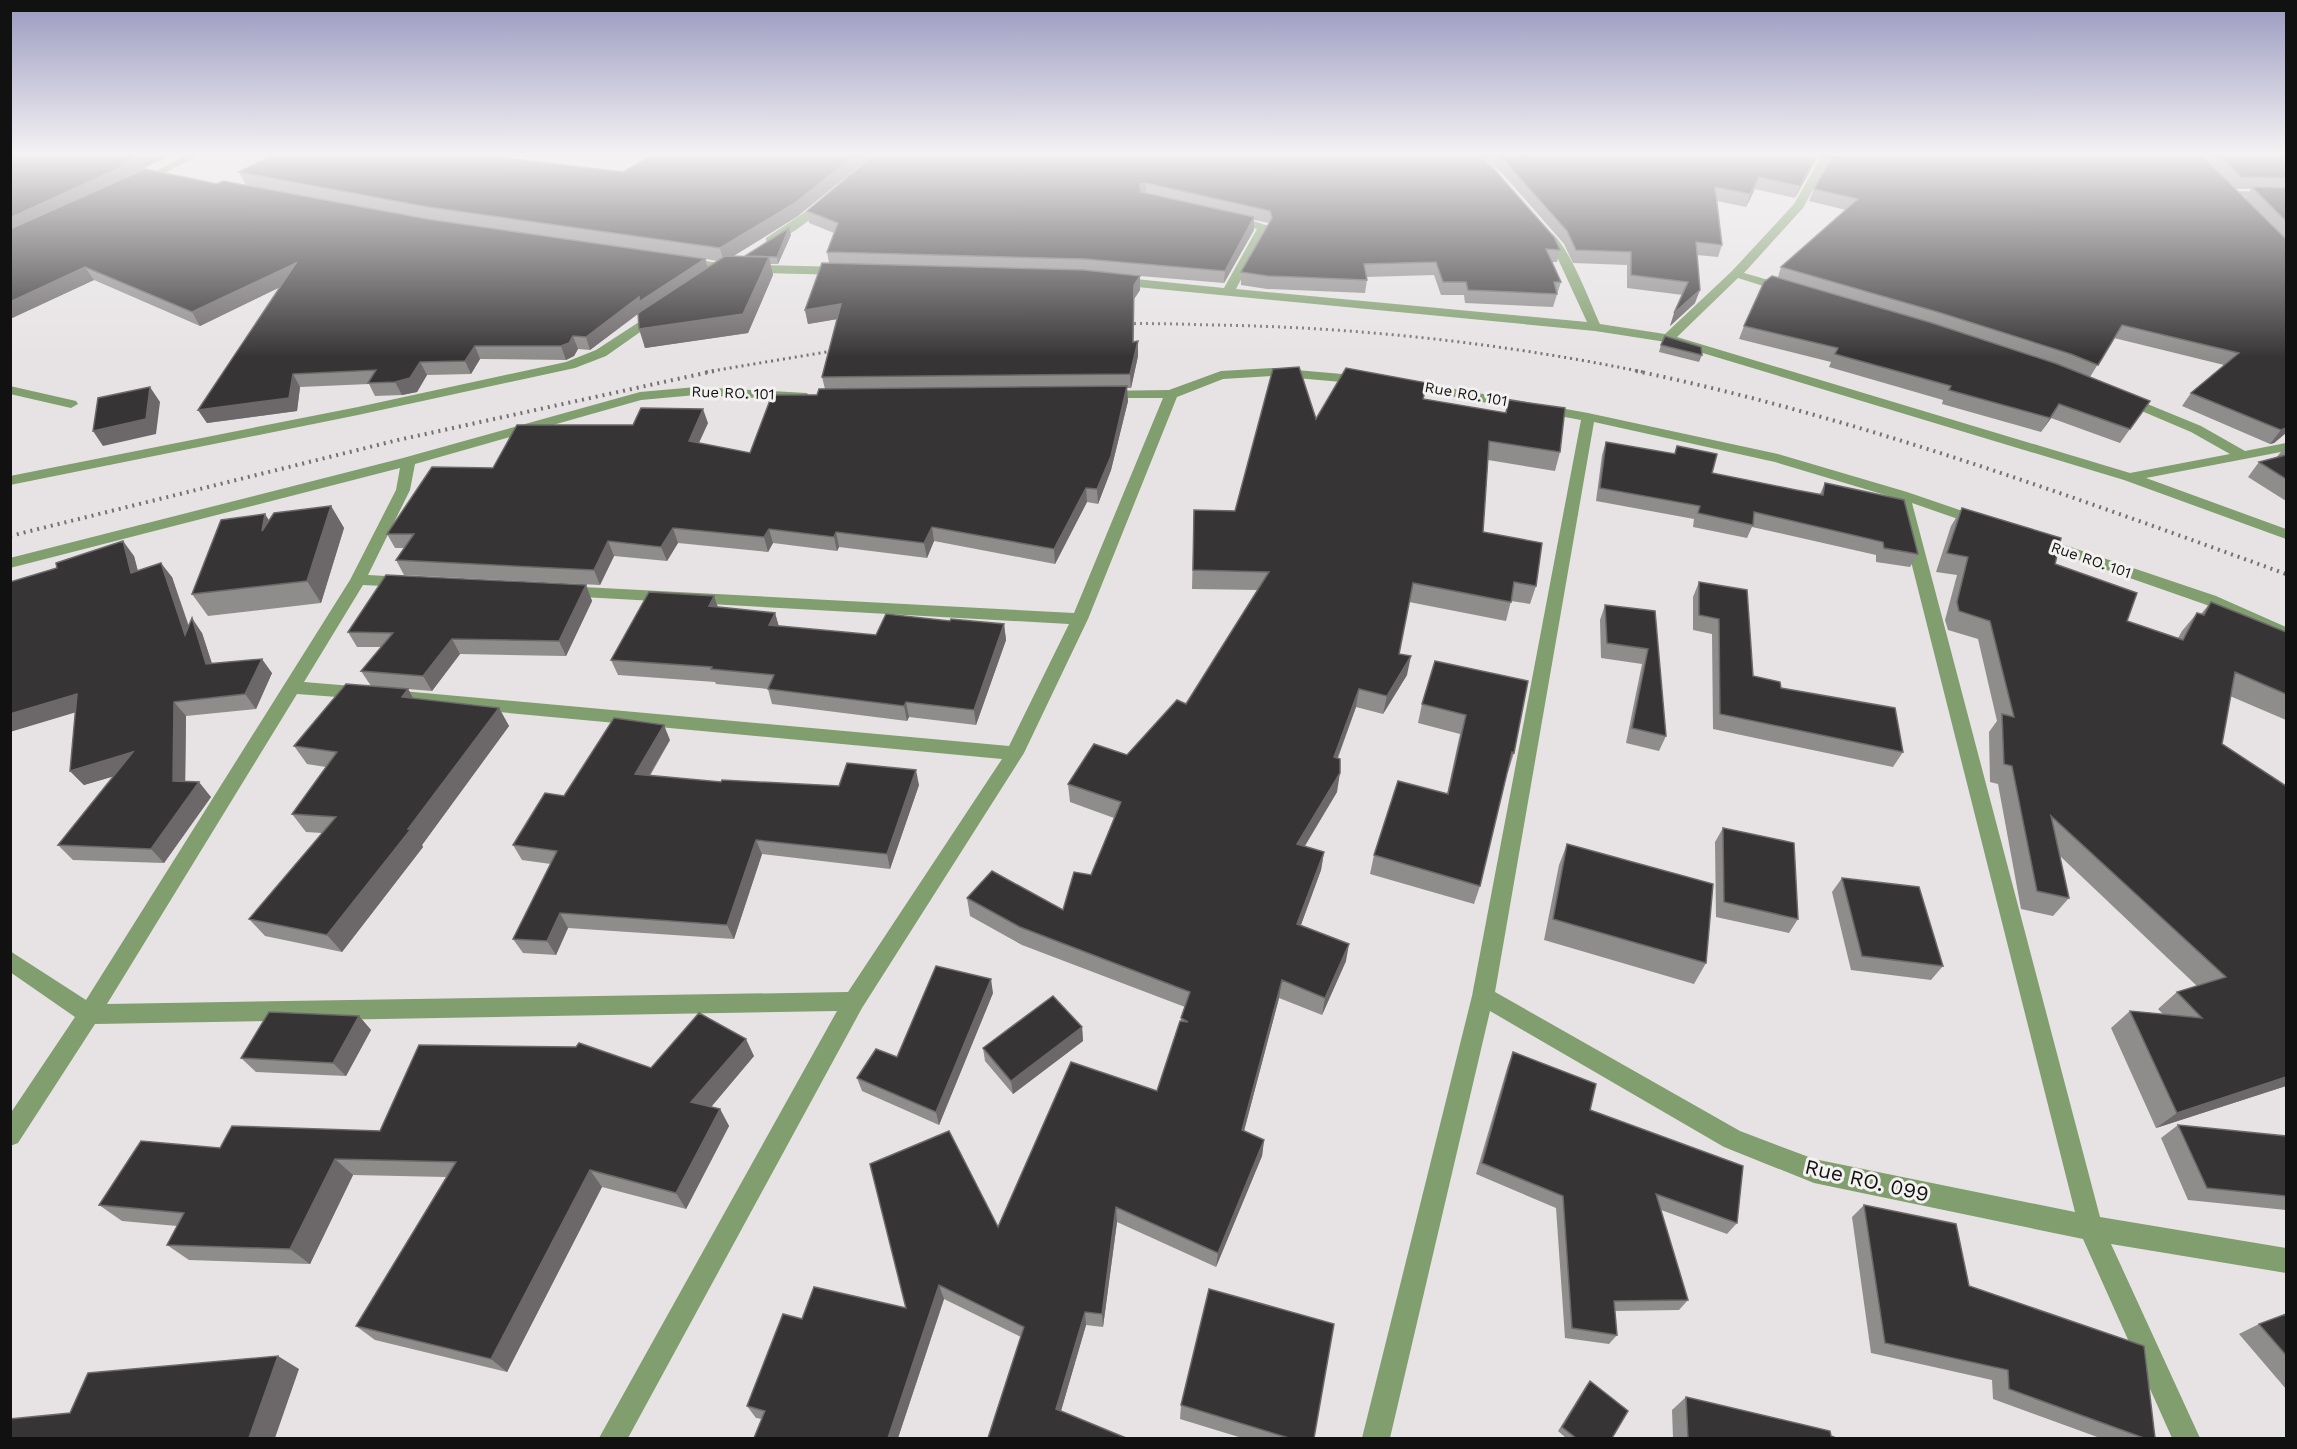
<svg xmlns="http://www.w3.org/2000/svg" width="2297" height="1449" viewBox="0 0 2297 1449" font-family="'Work Sans',sans-serif">
	<style>
		.lines { fill: none; stroke-linecap: round; stroke-linejoin: round }
		.minor { fill: #809e6e; fill-rule: evenodd }
		.rail-far1 { stroke: #757273; stroke-width: 3; stroke-dasharray: 2 4; stroke-linecap: butt }
		.rail { stroke: #757273; stroke-width: 4; stroke-dasharray: 2 5; stroke-linecap: butt }
		.wall { fill: #8f8c8c; fill-rule: evenodd }
		.shaded-wall { fill: #6c686a }
		.building { fill: #373435; stroke: #6c686a; stroke-width: 1.5 }
		.labels { text-anchor: middle; dominant-baseline: central; stroke-width: 6; stroke-linejoin: round; paint-order: stroke }
		.far-street-label { font-size: 15px; fill: #121111; stroke: #f4f1f1 }
		.near-street-label { font-size: 21px; fill: #121111; stroke: #f4f1f1 }
	</style>
	<rect width="100%" height="100%" fill="#e7e3e4"/>
	<g class="lines">
		<path class="minor" d="M186,155H199L144,184H136L135,182Z
			M1822,155H1832L1803,208L1744,273L1790,286V292H1782L1738,278L1677,337L2130,473L2230,454L2191,432L2118,401L2116,398L2118,395L2123,394L2201,426L2245,451L2286,443V451L2146,478L2286,529V539L2124,480L1666,342L1595,331L1116,285L1110,281L1116,277L1224,288L1257,229L1226,219L1224,217L1230,214L1269,226L1236,289L1587,322L1553,248L1540,233L1546,230C1566,236 1590,303 1600,324L1665,334L1732,271L1794,204Z
			M2229,191L2286,192V198L2225,196L2224,194Z
			M826,198L832,201L830,203C817,214 782,245 766,242V238Z
			M685,258L726,264L843,267L849,271L843,275L726,272L681,265V259Z
			M659,309L665,313L663,316L606,356L575,368L358,415L10,485V476L358,407L566,362L596,350Z
			M1273,368L1365,376L1372,380L1365,384L1273,376L1223,379L1177,397L1088,619L1024,753L862,1008L628,1438H599L837,1011L95,1024L18,1143L10,1146V1114L75,1017L10,972V951L86,1000L350,580L396,490L400,468L10,568V558L403,458L640,392L696,387L807,393L809,396L807,399L802,400L696,395L641,400L415,464L410,490L368,575L404,577L410,578L412,582L410,586L404,587L363,585L304,682L364,687L370,689L373,693L370,697L364,699L297,694L107,1004L848,992L1002,759L391,702L385,700L382,696L385,692L391,690L1009,746L1069,624L564,596L558,595L556,591L558,587L564,586L1074,613L1163,398H1102L1097,397L1095,394L1097,391L1169,390L1221,371Z
			M1405,380L1588,413L1778,454L1907,492L1986,519L1989,522L1981,527L1912,503L2100,1217L2286,1248V1273L2111,1244L2200,1438H2172L2083,1239L1814,1183L1724,1147L1490,1011L1390,1438H1362L1472,996L1581,420L1400,387L1398,384L1400,381ZM1594,422L1775,462L1895,498L2075,1212L1814,1159L1740,1131L1495,992Z
			M10,386L76,401L78,404L71,408L10,394Z
			M2035,535L2216,596L2286,627V639L2204,604L2030,543L2027,540Z"/>
		<path class="rail-far1" d="M1116,324C1148,323 1180,324 1212,325C1358,327 1501,343 1643,372
			M706,372L844,349"/>
		<path class="rail" d="M1636,371C1858,417 2073,497 2286,574
			M10,536L398,440L714,371"/>
	</g>
	<path class="wall" d="M10,155L131,175L217,184L246,185L239,172L798,216L733,256H745L791,235L778,264H770L773,275L748,333L645,348L638,313L590,350L578,349L574,356L566,360L480,359L471,374L427,375L417,392L402,395L375,396L369,384L300,387L297,411L207,423L198,410L280,287L200,326L94,280L10,319ZM706,259L717,261L708,267Z
		M1478,155L1560,250L1557,262H1552L1561,282L1553,307L1465,303L1464,295H1441L1434,275L1366,277L1367,280L1365,293L1267,289L1241,285V272L1269,223L1254,220V230L1224,283L1140,276V290L1134,299L1133,342L1138,341V356L1131,388H1127L1128,401L1111,470L1098,504L1087,502L1055,564L934,541L927,558L839,547L837,551L773,543L768,552L678,543L667,561L614,556L600,585L404,575L396,560L404,548H395L387,534L493,468L633,425L708,423L699,443L750,453L825,389L822,377L837,319L808,324L805,310L829,263L827,252L834,233L809,223L807,211Z
		M1479,155H1819L1795,198L1755,189L1746,207L1717,201L1722,245L1718,257L1697,255L1695,303L1670,326L1683,295L1627,288V265L1573,263L1564,244L1502,173Z
		M2205,155H2286V433L2274,443L2270,444L2182,406L2191,393L2224,365L2114,338L2090,377L2150,401L2120,443L2051,418L2041,432L1942,404L1943,400L1829,367L1831,362L1739,339L1744,326L1778,277L1781,267L1846,210L1809,201L1814,189L2203,157ZM2235,189H2251L2245,199Z
		M1661,345L1702,355L1699,362L1659,352Z
		M1425,399L1505,413L1509,400L1560,452L1555,471L1488,460L1483,532L1536,586L1530,604L1511,601L1506,621L1409,602L1399,654L1407,675L1383,714L1356,707L1338,758L1337,792L1305,846L1324,852L1321,870L1301,925L1346,961L1322,1015L1279,998L1244,1131L1264,1140L1262,1156L1216,1267L1117,1222L1103,1327L1086,1325L1061,1411L988,1438L1021,1337L944,1299L898,1438H754L762,1419L756,1418L747,1406L802,1319L906,1308L998,1227L1157,1091L1185,1007L1022,945L970,916L967,898L1063,910L1091,875L1114,818L1070,802L1068,784L1127,755L1186,704L1258,590L1192,589L1194,510L1235,511L1316,419Z
		M1606,442L1674,454L1677,446L1712,473L1796,490L1820,494L1825,483L1918,554L1910,567L1876,562V555L1752,527L1747,538L1693,527L1694,519L1596,501L1602,455Z
		M2286,447V501L2248,477L2259,462L2276,458L2284,448Z
		M331,506L344,528L321,603L208,616L192,594L269,521Z
		M1962,508L2055,564L2127,621L2178,638L2182,631L2197,613L2201,614L2211,602L2286,632V720L2230,696L2222,744L2286,1086L2156,1128L2111,1028L2130,1011L2163,1014L2158,1009L2177,992L2197,986L2060,856L2069,898L2053,916L2021,909L1998,784L1990,782L1989,732L1997,721L1978,639L1948,630L1945,620L1957,575L1936,572L1951,526Z
		M134,556L138,571L172,577L189,626L202,633L212,664L272,673L256,709L186,716L185,782L211,797L164,863L73,860L58,845L114,776L84,785L70,771L75,713Z
		M1699,582L1753,676L1781,688L1903,752L1893,767L1713,729L1712,634L1693,630V597Z
		M586,585L592,601L566,656L460,654L432,691L371,686L361,671L381,647H357L348,632Z
		M714,596L718,607L775,613L779,626L876,635L950,621L1004,624L1006,640L976,725L909,717L907,721L772,704L768,689L716,684L715,682L618,675L611,660Z
		M1605,605L1655,611L1666,736L1659,751L1626,743L1642,664L1601,658L1600,620Z
		M1435,661L1514,753L1508,772H1507L1480,886L1474,904L1370,874L1374,855L1447,794L1460,734L1418,723L1422,704Z
		M408,689L414,698L499,708L509,726L422,845L423,847L342,952L265,936L249,919L322,833L306,832L292,814L326,767L307,764L294,746Z
		M670,740L650,776L721,782L839,786L919,785L890,869L762,854L734,939L568,928L556,955L523,953L513,939L551,864L522,860L513,845L564,796Z
		M1723,828L1798,919L1789,933L1716,917L1715,842Z
		M1567,844L1706,963L1694,984L1544,940L1559,865Z
		M1842,878L1943,966L1931,980L1851,970L1832,892Z
		M993,993L939,1125L862,1091L857,1078L897,1057Z
		M359,1016L371,1030L346,1076L256,1072L241,1058Z
		M1082,1027L1083,1041L1013,1094L985,1061L983,1048Z
		M1513,1052L1590,1110L1737,1223L1727,1234L1661,1210L1688,1300L1679,1310L1615,1311L1617,1335L1609,1344L1565,1338L1556,1208L1476,1174L1508,1065Z
		M754,1056L711,1107L720,1109L729,1126L686,1209L602,1187L507,1372L375,1340L356,1326L446,1177L353,1175L310,1264L189,1260L167,1245L177,1226L122,1221L99,1205L220,1148L380,1131L651,1068Z
		M2178,1125L2286,1136V1210L2188,1200L2161,1138Z
		M1864,1205L1969,1286L2155,1438H2100L1993,1399L1992,1380L1871,1353L1852,1217Z
		M2286,1314V1389L2239,1334L2259,1324Z
		M1590,1381L1612,1438H1566L1558,1431L1586,1386Z
		M1686,1397L1831,1436L1836,1438H1673L1672,1410Z
		M1181,1405L1314,1438H1242L1180,1419Z"/>
	<path class="shaded-wall" d="M140,155H171L10,234V218Z
		M855,155H873L798,216L724,262L720,248Z
		M1817,155H1819L1795,198L1800,186Z
		M1759,177L1755,189L1746,207L1750,194Z
		M1146,183V195L1140,197V184Z
		M1254,217V230L1224,283L1225,271Z
		M789,228L791,235L778,264L777,257Z
		M769,257L773,275L748,333L645,348L639,329Z
		M705,259L709,271L642,311L590,350L586,337L639,297Z
		M296,263L303,276L200,326L192,312Z
		M85,267L94,280L10,319V302Z
		M1140,276V290L1134,299V285Z
		M1700,290L1695,303L1670,326L1674,313Z
		M841,304L844,318L808,324L805,310Z
		M573,336L578,349L574,356L566,360L561,346Z
		M1138,341V356L1131,388L1130,374Z
		M475,346L480,359L471,374L465,361Z
		M420,362L427,375L417,392L402,395L395,382Z
		M293,374L300,387L297,411L207,423L198,410Z
		M1127,386L1128,401L1111,470L1098,504L1097,489Z
		M150,387L160,402L156,434L103,446L93,431Z
		M2059,404L2051,418L2041,432Z
		M703,409L708,423L693,455L689,441Z
		M2286,428V433L2274,443L2270,444L2281,430Z
		M1086,488L1087,502L1055,564L1054,549Z
		M331,506L344,528L321,603L307,581Z
		M265,514L279,536L262,531Z
		M932,527L934,541L927,558L924,543Z
		M673,528L678,543L667,561L661,547Z
		M769,529L773,543L768,552L764,537Z
		M836,532L839,547L837,551L834,537Z
		M123,541L134,556L142,588L131,573Z
		M608,541L614,556L600,585L594,570Z
		M161,563L172,577L196,649L185,635Z
		M586,585L592,601L566,656L559,641Z
		M714,596L719,611L709,606Z
		M775,613L779,628L769,625Z
		M192,618L202,633L217,679L206,664Z
		M1004,624L1006,640L976,725L974,710Z
		M452,639L460,654L432,691L423,676Z
		M1411,656L1407,675L1383,714L1387,696Z
		M262,659L272,673L256,709L245,694Z
		M408,689L419,708L402,697Z
		M1359,689L1356,707L1331,775L1334,757Z
		M77,694L90,708L10,732V714Z
		M174,702L186,716L185,796L173,781Z
		M906,702L909,717L907,721L904,706Z
		M499,708L509,726L422,845L423,847L342,952L327,935Z
		M664,725L670,740L641,789L635,774Z
		M133,752L146,767L84,785L70,771Z
		M916,770L919,785L890,869L887,854Z
		M1340,773L1337,792L1295,862L1297,844Z
		M199,782L211,797L164,863L151,849Z
		M756,840L762,854L734,939L727,925Z
		M1324,852L1321,870L1295,941L1297,924Z
		M560,913L568,928L556,955L547,941Z
		M1349,944L1346,961L1322,1015L1325,998Z
		M991,979L993,993L939,1125L936,1112Z
		M1282,980L1279,998L1240,1146L1242,1130Z
		M359,1016L371,1030L346,1076L333,1063Z
		M1082,1027L1083,1041L1013,1094L1011,1081Z
		M746,1039L754,1056L701,1119L691,1102Z
		M2286,1077V1086L2156,1128L2177,1113Z
		M720,1109L729,1126L686,1209L676,1193Z
		M1264,1140L1262,1156L1216,1267L1218,1253Z
		M335,1159L353,1175L310,1264L290,1249Z
		M590,1170L602,1187L507,1372L491,1359Z
		M1116,1207L1117,1222L1103,1327L1102,1314Z
		M939,1285L944,1299L898,1438H888Z
		M1085,1312L1086,1325L1058,1421L1056,1409Z
		M278,1356L299,1369L275,1438H249Z"/>
	<path class="building" d="M10,155H140L121,164L126,165L10,218Z
		M273,155H482L623,172L652,155H855L795,203L720,248L428,207L239,172Z
		M874,155H1478L1493,168L1554,237L1560,250L1546,249L1561,282H1554L1557,294L1468,290L1466,282H1443L1436,262L1364,264L1367,280L1268,276L1241,272L1272,218L1270,211L1146,183L1140,184L1141,192L1254,217L1225,271L1085,259L827,252L838,223L807,211Z
		M1497,155H1817L1800,186L1759,177L1750,194L1715,187L1722,245L1696,242L1700,290L1674,313L1688,282L1631,275V252L1576,250L1567,231L1504,160Z
		M1833,155H2201L2286,239V428L2281,430L2191,393L2239,353L2122,325L2098,365L2071,354L1941,313L1781,267L1858,199L1814,189Z
		M2219,155H2286V178L2241,177Z
		M145,169L217,184L223,181L427,219L705,259L639,302V297L586,337L573,336L569,343L561,346H475L465,361L420,362L410,378L395,382L368,383L376,370L293,374L289,398L198,410L296,263L192,312L85,267L10,302V229Z
		M2252,187L2286,188V221Z
		M789,228L777,257L745,256Z
		M725,256L769,257L743,314L639,329L638,313Z
		M822,263L1084,270L1140,276L1134,285L1133,342L1138,341L1130,374L822,377L841,304L805,310Z
		M1772,276L1932,323L2057,364L2150,401L2130,429L2059,404L2050,418L1949,390L1951,386L1835,354L1838,348L1744,326L1764,282Z
		M1665,336L1701,347L1702,355L1661,345Z
		M1299,367L1316,419L1346,368L1427,383L1423,399L1506,413L1509,400L1565,408L1560,452L1489,441L1483,532L1542,543L1536,586L1514,582L1511,602L1413,583L1399,654L1411,656L1387,696L1359,689L1334,757L1340,759V773L1297,844L1324,852L1297,924L1349,944L1325,998L1282,980L1242,1130L1264,1140L1218,1253L1116,1207L1102,1314L1085,1312L1056,1409L1126,1438H988L1024,1327L939,1285L888,1438H754L765,1411L747,1406L783,1314L802,1319L814,1287L906,1308L870,1164L949,1131L998,1227L1071,1062L1157,1091L1180,1021L1188,1022L1181,1018L1190,992L1020,927L967,898L992,871L1063,910L1074,872L1091,875L1121,802L1068,784L1094,744L1127,755L1177,700L1186,704L1269,572L1193,570L1194,510L1235,511L1273,369Z
		M1127,386L1111,456L1097,489L1086,488L1054,549L932,527L924,543L836,532L834,537L769,529L764,537L673,528L661,547L608,541L594,570L396,560L414,534H387L432,467L493,468L517,425H633L641,408L703,409L689,441L750,453L772,395H817L819,389Z
		M150,387L146,419L93,431L98,398Z
		M1606,442L1675,454L1677,446L1717,454L1712,473L1796,490L1823,495L1825,483L1904,500L1918,554L1884,548L1883,542L1754,512L1753,525L1698,513L1700,506L1600,488Z
		M2286,455V479L2259,462Z
		M331,506L307,581L192,594L221,520L265,514L262,531L274,513Z
		M1962,508L2061,538L2055,564L2137,593L2127,621L2183,640L2197,613L2204,615L2211,602L2286,632V694L2235,672L2222,744L2286,786V1077L2177,1113L2130,1011L2202,1018L2177,992L2226,977L2051,816L2069,898L2037,891L2012,766L2004,764L2002,714L2014,717L1990,621L1959,611L1957,602L1968,557L1947,553Z
		M123,541L131,573L161,563L185,635L192,618L206,664L262,659L245,694L174,702L173,781L199,782L151,849L58,845L133,752L70,771L77,694L10,714V582L57,568L56,563Z
		M386,575L586,585L559,641L452,639L423,676L361,671L393,633L348,632Z
		M1699,582L1747,590L1753,676L1780,682L1781,688L1895,708L1903,752L1720,714L1719,619L1699,615Z
		M649,592L714,596L709,606L775,613L769,625L876,635L886,614L950,621L951,619L1004,624L974,710L906,702L904,706L768,689L774,675L711,669L712,667L611,660Z
		M1605,605L1655,611L1666,736L1632,728L1648,649L1607,643Z
		M1435,661L1528,681L1514,753L1512,752L1480,886L1374,855L1398,781L1448,794L1466,715L1422,704Z
		M346,684L408,689L402,697L499,708L408,829H411L327,935L249,919L336,817L292,814L337,752L294,746Z
		M614,718L664,725L635,774L721,782L722,780L839,786L847,763L916,770L887,854L756,840L727,925L560,913L547,941L513,939L557,851L513,845L545,793L564,796Z
		M1723,828L1794,843L1798,919L1724,902Z
		M1567,844L1713,884L1706,963L1553,919Z
		M1842,878L1919,887L1943,966L1862,956Z
		M936,966L991,979L936,1112L857,1078L876,1049L897,1057Z
		M1053,996L1082,1027L1011,1081L983,1048Z
		M269,1012L359,1016L333,1063L241,1058Z
		M699,1013L746,1039L691,1102L720,1109L676,1193L590,1170L491,1359L356,1326L456,1162L335,1159L290,1249L167,1245L184,1213L99,1205L141,1141L220,1148L232,1126L380,1131L419,1045L576,1047L579,1043L651,1068Z
		M1513,1052L1596,1084L1590,1110L1743,1166L1737,1223L1656,1194L1688,1300L1614,1301L1617,1335L1572,1328L1563,1196L1482,1163Z
		M2178,1125L2286,1136V1196L2207,1188Z
		M1864,1205L1956,1224L1969,1286L2144,1346L2155,1438H2144L2009,1389L2008,1370L1885,1343Z
		M1209,1289L1334,1324L1314,1438H1289L1181,1405Z
		M2286,1314V1355L2259,1324Z
		M278,1356L249,1438H10V1419L70,1413L88,1373Z
		M1590,1381L1628,1411L1612,1438H1576L1562,1427Z
		M1686,1397L1830,1431L1831,1436L1836,1438H1688Z"/>
	<linearGradient id="sky" x2="0" y2="1"><stop stop-color="#9a99c0"/><stop offset="0.43" stop-color="#f4f2f3"/><stop offset="1" stop-color="#f4f2f3" stop-opacity="0"/></linearGradient>
	<rect width="2297" height="358" fill="url(#sky)"/>
	<g class="labels">
		<g class="far-street-label">
			<text transform="translate(733 393) rotate(2)">Rue RO. 101</text>
			<text transform="translate(1466 394) rotate(10)">Rue RO. 101</text>
			<text transform="translate(2091 560) rotate(19)">Rue RO. 101</text>
		</g>
		<g class="near-street-label">
			<text transform="translate(1867 1180) rotate(13)">Rue RO. 099</text>
		</g>
	</g>
	<rect width="2297" height="1449" fill="none" stroke="#121111" stroke-width="24"/>
</svg>
